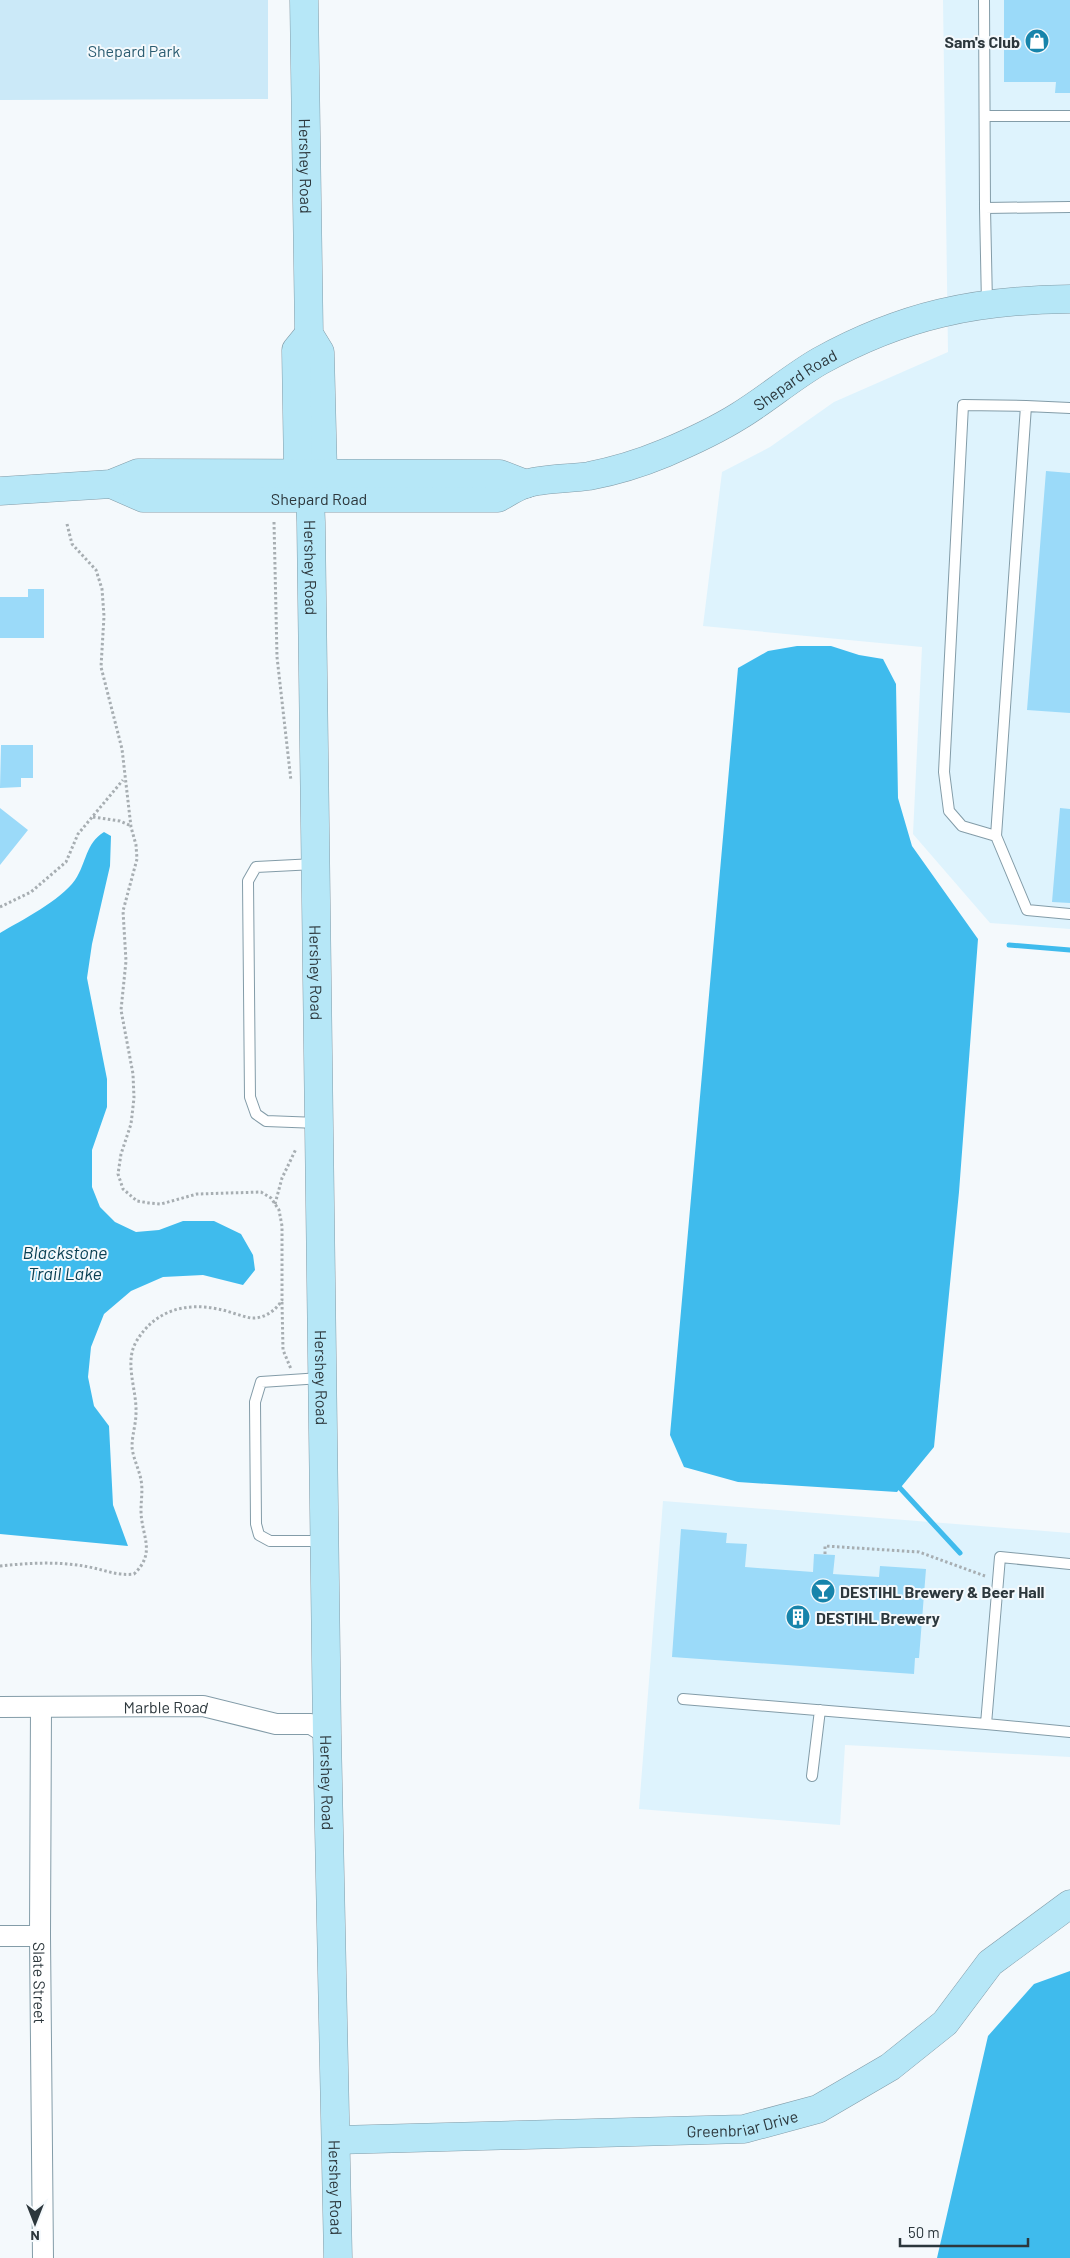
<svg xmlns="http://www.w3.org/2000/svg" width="1070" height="2258" viewBox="0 0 1070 2258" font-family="Barlow,sans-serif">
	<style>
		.built { fill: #def3fd }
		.green { fill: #cbe9f8 }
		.water { fill: #3fbbed }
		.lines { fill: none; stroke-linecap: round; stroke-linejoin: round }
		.stream { stroke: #3fbbed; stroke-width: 5 }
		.building { fill: #9bdaf9 }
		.lane-casing { stroke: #839ca8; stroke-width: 12 }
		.street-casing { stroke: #839ca8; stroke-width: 22 }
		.secondary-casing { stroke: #839ca8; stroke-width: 29 }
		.path { stroke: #a7aeb2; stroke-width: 3; stroke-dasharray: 2.5 2.5; stroke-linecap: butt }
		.lane { stroke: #fff; stroke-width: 10 }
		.street { stroke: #fff; stroke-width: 20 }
		.secondary { stroke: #b6e7f7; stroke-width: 28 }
		.labels { text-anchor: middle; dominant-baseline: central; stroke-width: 4; stroke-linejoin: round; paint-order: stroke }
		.poi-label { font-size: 16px; font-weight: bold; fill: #2c373c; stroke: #f4f9fc; text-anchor: start }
		.park-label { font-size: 16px; fill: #2b5c71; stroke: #f4f9fc }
		.street-label { font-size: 16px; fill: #2c373c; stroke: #f4f9fc }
		.water-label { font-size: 18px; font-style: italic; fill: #0a4054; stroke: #f4f9fc }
	</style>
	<rect width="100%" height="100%" fill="#f4f9fc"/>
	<path class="built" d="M943,0H1070V929L990,923L913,834L922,647L703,626L722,472L770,447L834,402L948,352Z
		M663,1501L1070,1533V1757L845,1745L840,1825L639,1809Z"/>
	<path class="green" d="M0,0H268V99L0,100Z"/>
	<path class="water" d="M797,646H831L859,655L883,659L896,684L898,798L912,846L978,939L959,1192L934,1447L897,1492L738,1482L684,1467L670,1435L738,668L768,651Z
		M104,832L111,836L110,866L92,944L87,978L107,1079V1107L92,1150V1187L100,1207L115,1222L136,1232L159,1230L183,1221H214L241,1234L253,1255L255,1270L243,1285L203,1275L163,1277L131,1291L104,1314L91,1347L88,1377L94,1406L109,1426L113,1505L128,1546L0,1534V933C22,920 60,901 75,880C87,862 85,844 104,832Z
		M1070,1971V2258H937L988,2036L1034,1984Z"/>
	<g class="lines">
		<path class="stream" d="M1009,945L1070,950
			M900,1488L960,1553"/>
	</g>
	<path class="building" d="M1004,0H1070V93H1055L1056,82H1004Z
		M1046,471L1070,473V713L1027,710Z
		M28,589H44V638H0V597H28Z
		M1,745H33V778H21V787L0,788Z
		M0,808L28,830L0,865Z
		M1060,808L1070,809V903L1052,902Z
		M681,1529L727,1533L726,1543L747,1544L745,1567L813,1572L814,1554L835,1555L833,1574L879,1577L880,1566L926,1569L919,1658H915L914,1674L672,1657Z"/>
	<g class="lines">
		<defs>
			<path id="lane" d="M984,0L985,208
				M985,116H1070
				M987,304L985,208L1070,207
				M1070,408L1026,406L996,836L1027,910L1070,914
				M996,836L962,826L949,811L944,772L963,405L1026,406
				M315,864L256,867L248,881L250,1097L256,1114L266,1121L318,1123
				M321,1378L261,1382L255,1402L256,1524L259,1535L270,1541H324
				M1070,1564L1000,1557L986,1724L1070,1732
				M683,1699L986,1724
				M812,1776L820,1710"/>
			<g id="street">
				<path id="s1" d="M0,1707L203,1706L276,1724H311L327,1734"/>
				<path id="s2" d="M41,1707L40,1936L43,2258"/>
				<path d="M0,1936H40"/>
			</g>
			<g id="secondary">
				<path id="s3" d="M304,0L309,334L320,352L323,473L315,488"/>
				<path id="s4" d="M309,334L296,350L298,473L310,498L311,522L327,1734L338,2258"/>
				<path id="s5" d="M111,484L143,498H498C507,493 516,487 525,484C543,478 570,479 589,476C615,471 641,463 665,453C691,442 715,431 739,416C767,399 792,377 820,361C903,315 976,300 1070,299"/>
				<path d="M0,491L111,484L138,473L500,474L526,484"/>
				<path id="s6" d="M337,2140L744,2129L818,2109L890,2067L945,2023L990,1963L1070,1904"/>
			</g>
		</defs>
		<use href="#lane" class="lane-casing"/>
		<use href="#street" class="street-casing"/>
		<use href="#secondary" class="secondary-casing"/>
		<path class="path" d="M274,522L277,657L291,781
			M93,817L120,821L131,826
			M0,907L31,892L66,862L78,834L123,780
			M275,1204L282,1178L296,1149
			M282,1302L283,1350L291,1369
			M825,1554V1546L919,1552L985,1576
			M0,1566C29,1563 60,1561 89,1567C105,1570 117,1576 134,1574C157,1552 141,1536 141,1510C141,1500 143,1490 141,1480C139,1469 133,1458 132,1447C132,1435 136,1424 136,1413C137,1390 124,1363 136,1342C154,1311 184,1302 218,1309C229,1311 240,1316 251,1318C263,1319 276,1311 282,1300V1226L279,1210L271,1198L261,1192L197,1194L161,1204L149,1203L137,1201L123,1189L118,1174L121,1154L131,1124L134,1098L133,1074L121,1010L126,961L123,911L137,859L136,845L131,827L122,749L101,667L104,616L102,589L96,570L72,544L67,524"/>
		<use href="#lane" class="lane"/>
		<use href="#street" class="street"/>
		<use href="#secondary" class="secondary"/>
	</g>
	<defs>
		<symbol id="shop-disc" viewBox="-11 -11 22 22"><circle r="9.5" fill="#1784ab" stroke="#f4f9fc"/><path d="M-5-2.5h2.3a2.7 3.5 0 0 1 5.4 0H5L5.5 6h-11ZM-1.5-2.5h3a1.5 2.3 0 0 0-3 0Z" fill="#fff"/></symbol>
		<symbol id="bar-disc" viewBox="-11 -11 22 22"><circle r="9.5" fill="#1784ab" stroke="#f4f9fc"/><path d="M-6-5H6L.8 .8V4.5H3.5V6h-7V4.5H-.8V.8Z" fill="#fff"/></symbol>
		<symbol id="building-disc" viewBox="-11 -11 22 22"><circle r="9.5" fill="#1784ab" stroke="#f4f9fc"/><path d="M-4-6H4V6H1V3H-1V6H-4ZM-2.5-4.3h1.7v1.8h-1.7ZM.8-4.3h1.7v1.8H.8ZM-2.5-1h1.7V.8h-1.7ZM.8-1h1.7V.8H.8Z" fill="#fff"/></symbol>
	</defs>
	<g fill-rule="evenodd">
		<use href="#shop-disc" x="1023" y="27" width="28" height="28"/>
		<use href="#bar-disc" x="809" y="1577" width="28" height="28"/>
		<use href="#building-disc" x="784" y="1603" width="28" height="28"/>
	</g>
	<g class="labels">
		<g class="poi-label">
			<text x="1020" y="41" text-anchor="end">Sam's Club</text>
			<text x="840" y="1591">DESTIHL Brewery &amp; Beer Hall</text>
			<text x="816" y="1617">DESTIHL Brewery</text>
		</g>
		<g class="park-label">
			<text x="134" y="50">Shepard Park</text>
		</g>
		<g class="street-label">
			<text stroke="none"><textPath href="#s3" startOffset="166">Hershey Road</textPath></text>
			<text stroke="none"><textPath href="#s5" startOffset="714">Shepard Road</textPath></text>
			<text stroke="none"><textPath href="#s5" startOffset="211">Shepard Road</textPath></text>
			<text stroke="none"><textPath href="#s4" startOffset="241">Hershey Road</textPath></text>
			<text stroke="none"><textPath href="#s4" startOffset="646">Hershey Road</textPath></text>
			<text stroke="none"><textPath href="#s4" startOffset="1051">Hershey Road</textPath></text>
			<text stroke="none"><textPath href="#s1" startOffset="166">Marble Road</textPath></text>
			<text stroke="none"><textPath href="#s4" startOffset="1456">Hershey Road</textPath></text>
			<text stroke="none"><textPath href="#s2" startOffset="276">Slate Street</textPath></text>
			<text stroke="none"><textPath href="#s6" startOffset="406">Greenbriar Drive</textPath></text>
			<text stroke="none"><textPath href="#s4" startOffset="1861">Hershey Road</textPath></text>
		</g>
		<g class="water-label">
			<text x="65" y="1252">Blackstone<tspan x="65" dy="21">Trail Lake</tspan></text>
		</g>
	</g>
	<g transform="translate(35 2223) rotate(180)" stroke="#f4f9fc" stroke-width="4" paint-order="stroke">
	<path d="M0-4L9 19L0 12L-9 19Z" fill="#2c373c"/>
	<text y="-8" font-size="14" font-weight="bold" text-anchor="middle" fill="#2c373c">N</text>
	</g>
	<path d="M900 2238v8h128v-8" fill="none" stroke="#2c373c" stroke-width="2.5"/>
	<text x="908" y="2238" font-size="15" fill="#2c373c" stroke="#f4f9fc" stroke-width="4" paint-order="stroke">50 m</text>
</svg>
